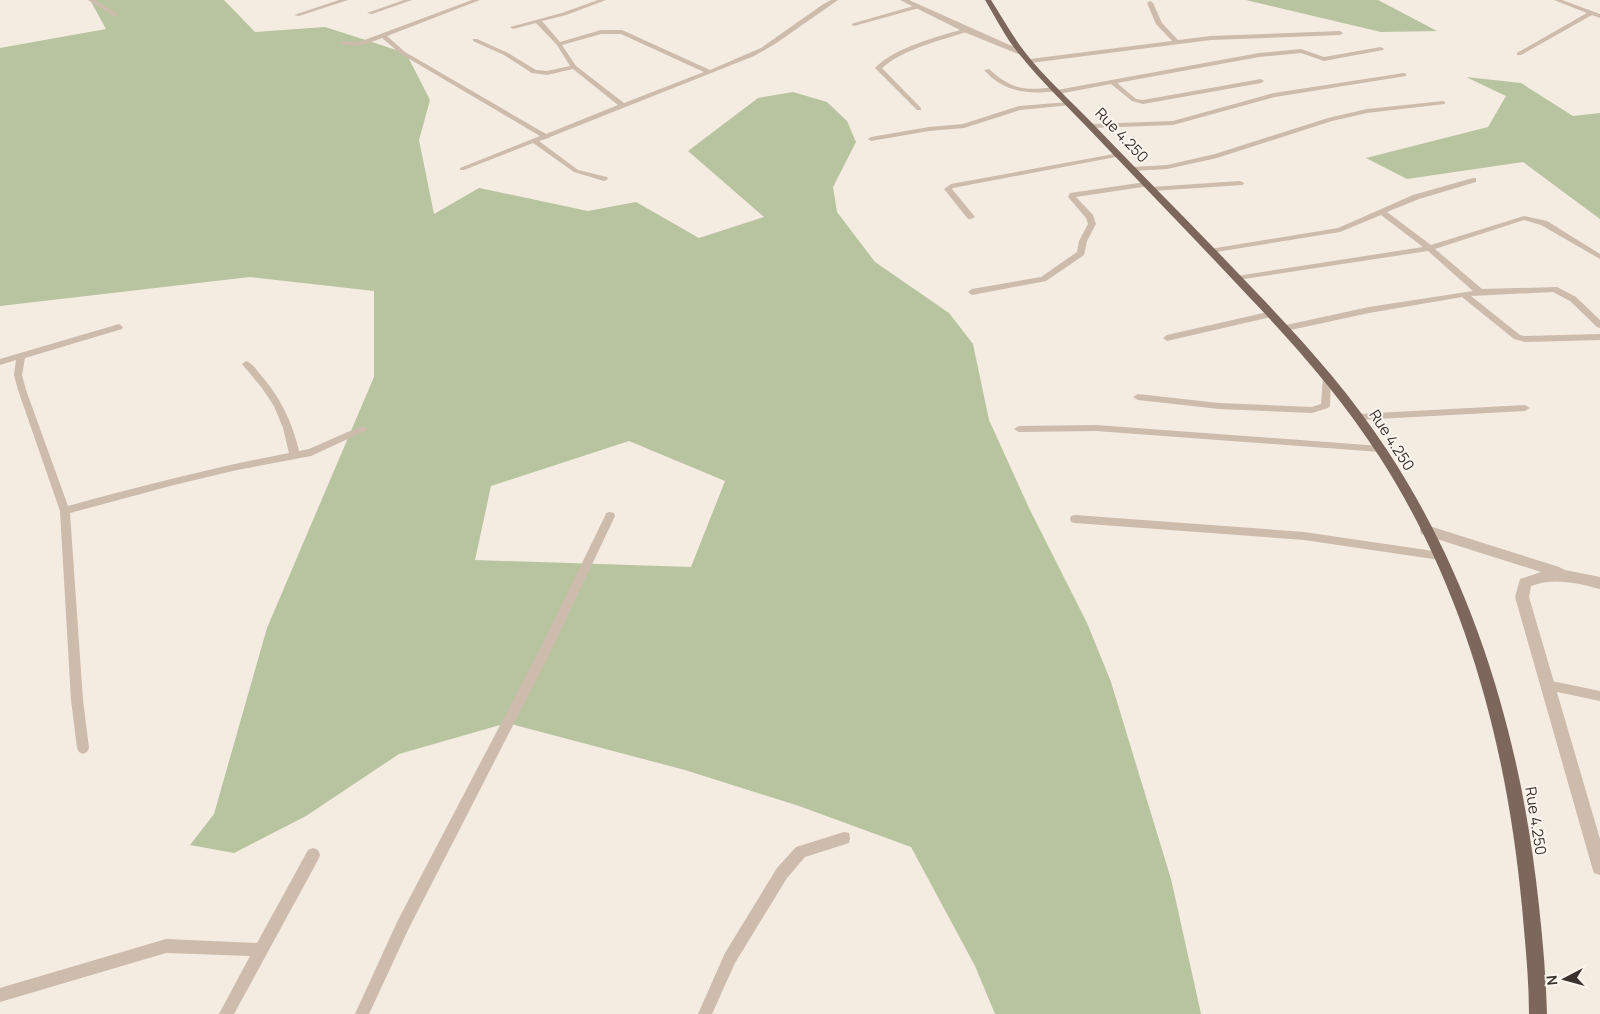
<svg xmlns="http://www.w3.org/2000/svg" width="1600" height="1014" viewBox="0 0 1600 1014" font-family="Manrope,sans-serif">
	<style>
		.green { fill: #b8c4a0; fill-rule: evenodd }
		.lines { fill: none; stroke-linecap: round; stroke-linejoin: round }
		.minor { fill: #cdbbac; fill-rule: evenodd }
		.tertiary { fill: #cdbbac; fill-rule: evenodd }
		.primary { fill: #7d675c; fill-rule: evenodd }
		.labels { text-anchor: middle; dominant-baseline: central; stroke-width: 4; stroke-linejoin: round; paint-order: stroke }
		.street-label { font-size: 15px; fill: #3b302b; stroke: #fbf5ee }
	</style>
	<rect width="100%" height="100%" fill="#f4ebe1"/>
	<path class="green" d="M90,0H224L255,32L325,27L406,53L430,100L419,140L434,214L479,188L588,211L636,202L699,238L764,217L688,151L758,98L793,92L827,102L847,121L856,142L833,187L837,212L875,262L949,313L973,344L989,420L1029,508L1087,623L1111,682L1171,879L1201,1014H995L975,966L911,847L799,806L685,770L507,723L399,754L306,816L234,853L190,845L214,814L267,628L374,377V291L250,277L0,306V48L106,29ZM629,441L725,481L691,567L475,560L491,486Z
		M1246,0H1378L1437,31L1381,32Z
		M1466,77L1521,83L1573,116L1600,113V219L1523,162L1407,179L1366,158L1488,127L1506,96Z"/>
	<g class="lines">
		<path class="minor" d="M88,0H95L119,15L114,16Z
			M339,0H348L299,16L294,15Z
			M404,0H412L372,14L367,13Z
			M472,0H480L387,36L405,52L546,134L618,105L573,69L547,75L532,73L504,55L473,41V39H477L508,53L536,70L547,71L570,66L557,45L536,23L513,29L510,27L562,13L598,0H606L566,15L542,21L560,42L601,30H622L710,70L761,48L822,5L831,0H838L775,44L754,56L550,137L549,138L539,141L578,170L607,177L608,179L604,181L574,172L533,143L464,170H460V168L540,136L401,54L382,38C369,43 354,50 340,43L343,41L359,42ZM601,34H621L704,72L624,103L576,66L562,45Z
			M1554,0H1562L1600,14V18L1592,15L1521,55H1517V53L1587,13Z
			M1150,1L1153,3L1162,23L1178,40L1211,36L1340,31L1343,33L1340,35L1211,40L1030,63L1027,61L1030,59L1172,41L1156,24L1147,3Z
			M917,5L919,6V8L854,26L851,24Z
			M967,28L970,30L969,31C940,41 905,48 882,68L921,108V110H917L875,68C895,47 940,36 967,28Z
			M1381,47L1384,49L1383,50L1324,61L1301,53L1259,57L1117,83L1136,99L1143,100L1261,79L1264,81L1261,83L1143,104L1132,101L1111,84L1058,94L1056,93V91C1027,95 1004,92 984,70L989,69C1012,90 1025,91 1055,87L1057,88V90L1259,53L1301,49L1324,57Z
			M1404,73L1406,74V76L1275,97L1173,125L1092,128L1089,126L1092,124L1173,121L1274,93Z
			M1443,101L1445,102V104L1367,113L1332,121L1217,158L1167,169L1132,171L1129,169L1132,167L1167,165L1215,154L1328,118L1367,109Z
			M1069,102L1072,104L1071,105L1020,110L964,128L929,131L871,141L868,139L871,137L929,127L963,124L1019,106Z
			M1119,153L1122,155L1121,156L953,188L952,189L975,217L971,219H968L944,189L951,184Z
			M1473,178H1476V182L1419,199L1387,212L1431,245L1524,216L1547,221L1600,254V259L1541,225L1524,220L1435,249L1482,289L1557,287L1576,297L1600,320V328L1597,327L1570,301L1553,292L1471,296L1520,335L1525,336L1600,334V340L1525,342L1514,339L1462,297L1369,313L1286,331L1282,328L1286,325L1369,307L1473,291L1428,251L1237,280L1233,278L1237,276L1423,247L1381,215L1340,232L1210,253L1206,251L1210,249L1338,228L1413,195Z
			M1240,181L1244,183L1243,185L1151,191L1147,189L1151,187Z
			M1146,182L1150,184L1149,186L1076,197L1093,215L1096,224L1087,241L1084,255L1046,281L972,295L968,292L972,289L1041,277L1077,252L1079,241L1088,224L1086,218L1068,197L1070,193Z
			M1272,311L1276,314L1275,316L1167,341L1163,338L1167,335Z
			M119,324L123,327L122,329L25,358L22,375L26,390L68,506C142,486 215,467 289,453L283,428L274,406L262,388L242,364L246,361C252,363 256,369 260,374C280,397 292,421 299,451L309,449L359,427H365L367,429L365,431L311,456L237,470L174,485L70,513L83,700L89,748L87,752L83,754L79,752L77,748L71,700L60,511L18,390L14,375L16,360L0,365V359Z
			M1327,374L1331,377L1330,406L1328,408L1312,413L1219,409L1138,400L1133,397L1138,394L1219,403L1312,407L1321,404L1323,377Z
			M1525,405L1530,408L1525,411L1358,420L1353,417L1358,414Z
			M1096,425L1380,446L1385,449L1380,452L1096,431L1019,432L1014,429L1019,426Z
			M610,512L614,513L615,516L548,657L408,930L369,1014H355L398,920L540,649L605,516L606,513Z
			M1075,515L1304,532L1440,552L1444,553L1445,556L1444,559L1440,560L1304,540L1075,523L1071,522L1070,519L1071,516Z
			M1547,680L1600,691V701L1543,689L1541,685L1543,681Z
			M844,832L849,833L850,838L849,843L805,857L787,878L735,963L712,1014H698L725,953L777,868L796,847Z
			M313,848L318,850L320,855L318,860L234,1014H219L250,956L166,953L0,1002V988L166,939L257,943L308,850Z"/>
		<path class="tertiary" d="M900,0H909L1025,52L1018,54L964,32Z
			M1426,525L1559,567L1565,570L1600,577V589C1577,583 1554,577 1531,586L1529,597L1600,839V875L1594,873L1592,867L1515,597L1520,579L1541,572L1421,534L1420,530L1421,526Z"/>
		<path class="primary" d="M985,0H991C1002,17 1012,35 1024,51C1044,77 1071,101 1094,125C1148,181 1203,236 1257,293C1304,342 1350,393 1387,450C1477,587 1522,744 1539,906C1543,942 1546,978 1547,1014H1529C1529,978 1525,942 1522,907C1507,747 1466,591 1379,456C1342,399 1297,347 1250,298C1196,240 1140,183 1085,125C1063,102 1040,80 1020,55C1006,39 996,18 985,0Z"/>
	</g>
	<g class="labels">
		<g class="street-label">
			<text transform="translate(1122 135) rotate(46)">Rue 4.250</text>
			<text transform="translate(1392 440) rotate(57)">Rue 4.250</text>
			<text transform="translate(1536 821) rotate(81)">Rue 4.250</text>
		</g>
	</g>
	<g transform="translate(1565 979) rotate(264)" stroke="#fbf5ee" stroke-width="4" paint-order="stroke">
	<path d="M0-4L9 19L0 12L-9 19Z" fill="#3b302b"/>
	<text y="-8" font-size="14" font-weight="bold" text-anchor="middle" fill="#3b302b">N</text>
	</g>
</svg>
